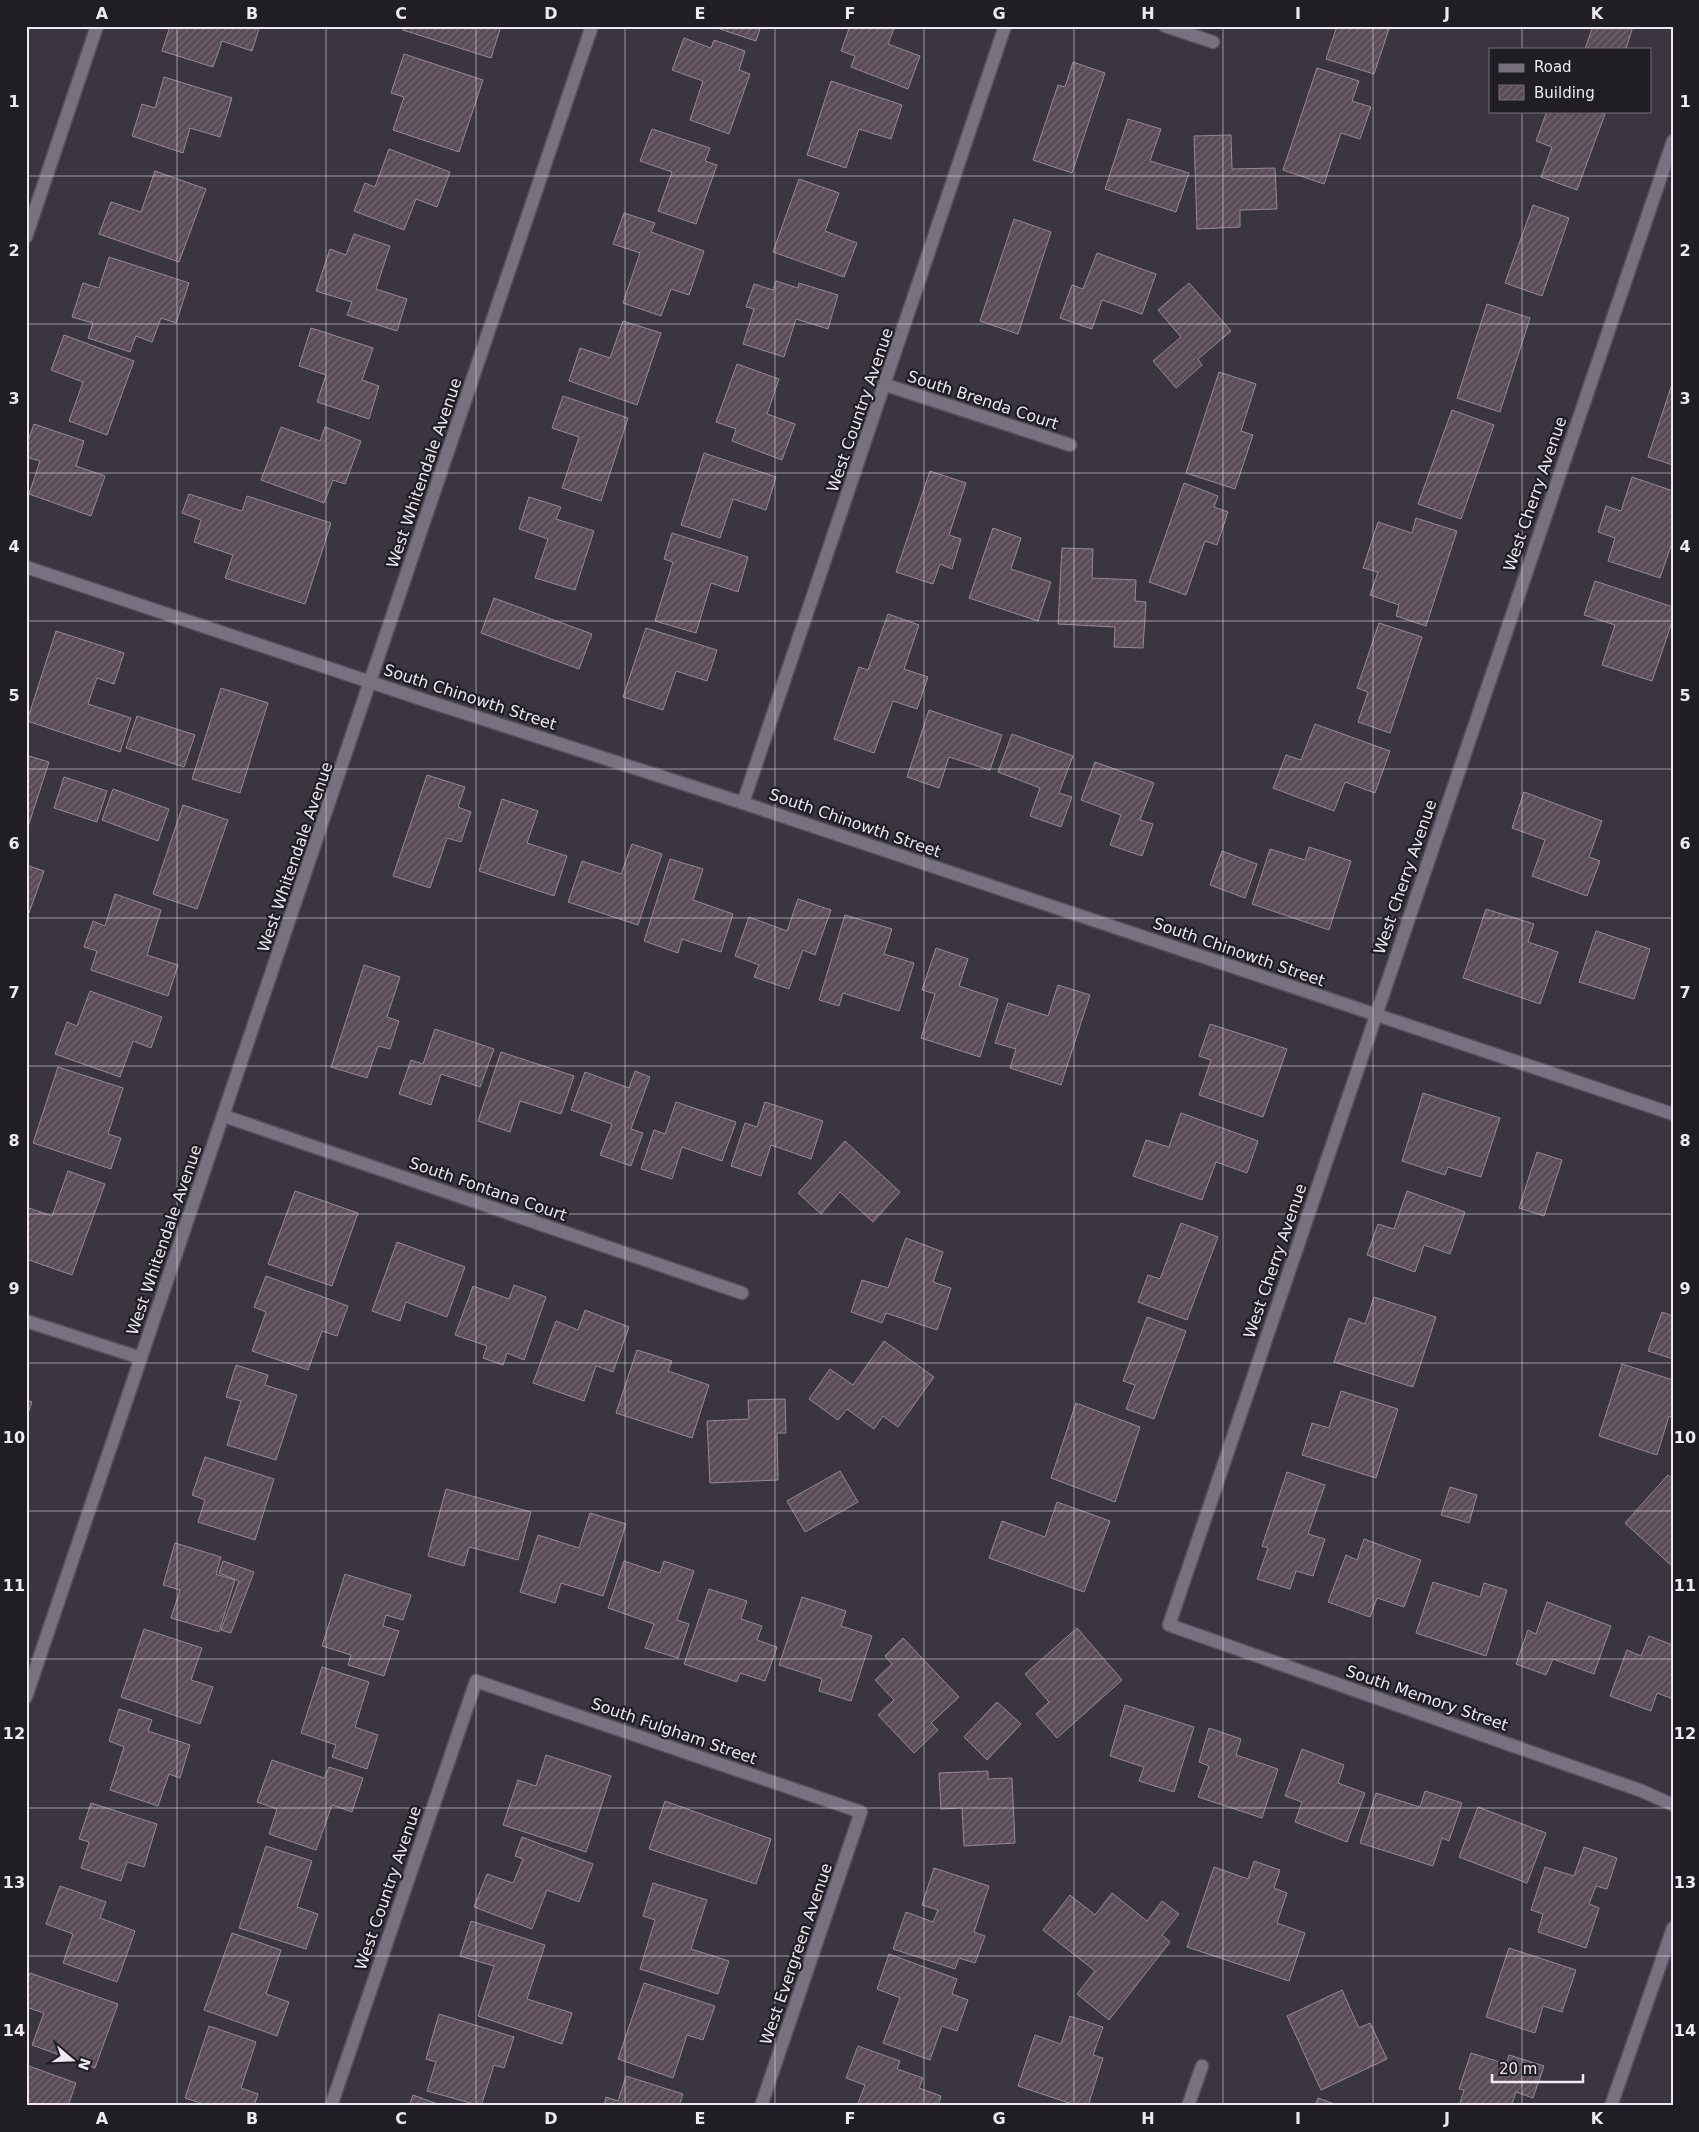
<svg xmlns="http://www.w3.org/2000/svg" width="1699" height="2132" viewBox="0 0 1699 2132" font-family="'DejaVu Sans',sans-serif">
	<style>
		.building { fill: url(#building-hatch); stroke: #978994 }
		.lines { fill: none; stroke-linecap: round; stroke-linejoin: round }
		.minor-casing { stroke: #57515d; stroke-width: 15 }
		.tertiary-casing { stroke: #57515d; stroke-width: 15 }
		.minor { stroke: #777180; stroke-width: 12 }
		.tertiary { stroke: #777180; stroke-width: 12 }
		.grid { fill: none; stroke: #ede9f2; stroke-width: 1; stroke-opacity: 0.55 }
		.labels { text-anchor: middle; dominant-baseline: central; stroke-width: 4.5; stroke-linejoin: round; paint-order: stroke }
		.street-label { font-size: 16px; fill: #ede9f2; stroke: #201e24 }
		.neatline { fill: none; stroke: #ede9f2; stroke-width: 2 }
		.grid-label { font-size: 16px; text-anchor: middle; font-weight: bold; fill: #ede9f2 }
	</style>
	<defs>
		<pattern id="building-hatch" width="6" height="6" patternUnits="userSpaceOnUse" patternTransform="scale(1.25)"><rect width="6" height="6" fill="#5a4c57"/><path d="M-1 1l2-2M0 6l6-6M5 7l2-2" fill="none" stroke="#726670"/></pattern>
	</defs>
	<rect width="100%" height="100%" fill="#3b3542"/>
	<path class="building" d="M170,26H260L252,51L222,41L213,67L162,51Z
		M405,26H493L500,29L491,58L403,30Z
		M718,26H761L756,41L717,28Z
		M850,26H895L888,44L920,56L908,89L851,67L855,56L841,51Z
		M1337,26H1379L1389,29L1374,74L1326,59Z
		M1593,26H1633L1626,49H1585Z
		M684,38L711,48L714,40L745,51L739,70L750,74L729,134L690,120L703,81L672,70Z
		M404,54L483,80L459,152L393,130L404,97L391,93Z
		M1073,62L1105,73L1072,173L1033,160L1058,85L1065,87Z
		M1317,68L1359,81L1352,101L1371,107L1360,139L1341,133L1324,184L1283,170Z
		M164,77L232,98L220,137L190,128L183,153L132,136L142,104L155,108Z
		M831,81L902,105L891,139L859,129L846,168L807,155Z
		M1547,111H1597L1605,114L1577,190L1541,177L1552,147L1536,141Z
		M1128,119L1161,129L1150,161L1189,173L1176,212L1105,189Z
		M652,129L710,148L705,161L717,165L696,224L658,211L672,172L640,161Z
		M1231,135L1232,169L1275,168L1277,209L1240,210V227L1197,229L1194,136Z
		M389,149L450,172L437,207L416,199L404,230L354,211L365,183L375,187Z
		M155,171L206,189L179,262L99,234L111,202L141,212Z
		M799,179L839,193L825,231L857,243L844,277L773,252Z
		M1533,205L1569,218L1542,296L1505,283Z
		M624,213L655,223L651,232L704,251L689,295L671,289L661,316L623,303L640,253L613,244Z
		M1014,219L1051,232L1018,334L980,321Z
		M354,234L390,246L376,289L407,299L397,331L347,315L352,302L316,291L330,249L346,255Z
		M1097,253L1156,274L1142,314L1102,300L1092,329L1060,318L1072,285L1083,289Z
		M109,257L189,283L176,323L161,318L152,342L136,336L130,352L88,338L93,323L72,317L83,283L99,288Z
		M776,281L798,288L799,283L838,295L828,329L796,319L784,357L743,344L754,309L746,307L754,284L773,290Z
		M1189,283L1231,331L1198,359L1202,365L1176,388L1153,361L1181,337L1158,310Z
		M1487,304L1530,318L1500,412L1457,398Z
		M623,321L661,333L637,405L569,381L580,348L610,358Z
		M311,328L373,348L362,380L379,386L369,419L317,402L326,375L299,366Z
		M64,335L134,361L107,435L69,421L83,382L51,370Z
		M737,364L779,379L767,414L795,424L782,460L732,441L736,429L716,422Z
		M1219,372L1256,384L1241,431L1253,435L1235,489L1186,473Z
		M1673,381V465L1648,457Z
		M563,396L628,418L601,501L562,488L579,437L552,428Z
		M1452,410L1494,425L1461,519L1418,504Z
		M34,424L84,441L76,466L105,476L91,516L29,494L40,461L26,457V447Z
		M281,427L320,441L325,427L361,441L345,484L333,480L324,503L261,480Z
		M704,453L776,477L766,510L733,499L720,538L681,525Z
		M930,471L966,483L949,535L961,539L952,569L940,564L933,584L896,572Z
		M1632,477L1673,491V540L1660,578L1608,561L1615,538L1598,532L1606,506L1621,511Z
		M1184,483L1218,496L1214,507L1228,512L1217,545L1205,541L1186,595L1149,582Z
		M189,494L242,511L247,496L331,523L305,604L225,578L233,555L194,542L201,520L182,513Z
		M529,497L561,507L556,519L594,531L575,590L535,578L548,539L519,529Z
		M1416,518L1457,531L1426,626L1396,616L1399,605L1370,595L1378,572L1363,568L1378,522L1412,533Z
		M993,528L1021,538L1011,569L1051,582L1038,621L969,598Z
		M672,533L748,557L738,592L711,583L696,633L655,621L673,562L664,559Z
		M1062,548L1093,549L1092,578L1136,580L1135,601L1146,602L1143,648L1114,647L1115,627L1058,624Z
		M1595,581L1673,607V619L1652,681L1602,665L1615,625L1584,615Z
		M494,598L592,634L579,669L481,633Z
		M888,614L919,625L904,669L928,677L917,709L893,701L874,753L834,739L859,667L868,670Z
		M1379,623L1422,637L1390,733L1358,722L1368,692L1357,688Z
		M646,628L717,650L707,681L676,671L663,710L623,697Z
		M56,631L124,653L114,684L97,678L88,704L131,718L120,752L27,721Z
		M221,688L268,703L240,793L192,779Z
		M929,710L1002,735L990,770L949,757L939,788L907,777Z
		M137,716L195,735L184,767L126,748Z
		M1315,724L1390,751L1375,793L1345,782L1334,811L1273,788L1286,755L1301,760Z
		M1012,734L1073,756L1059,793L1072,797L1061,827L1030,816L1040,788L998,772Z
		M26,755L49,762L26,833Z
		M1095,762L1154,783L1140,820L1153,824L1142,856L1110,845L1121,815L1081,800Z
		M427,775L465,787L458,807L471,812L461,842L447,838L430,888L393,876Z
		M64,777L107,791L97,822L54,808Z
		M113,789L169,809L158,841L102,820Z
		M1524,792L1602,821L1589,857L1600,861L1587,896L1532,876L1545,840L1512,828Z
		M502,799L538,811L527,843L567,856L554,896L479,871Z
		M183,805L228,820L197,909L153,894Z
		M632,844L662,854L638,925L568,902L582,861L621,874Z
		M1309,847L1351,861L1329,930L1252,904L1270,849L1305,860Z
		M1222,851L1257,864L1245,898L1210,885Z
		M670,859L703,869L693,900L733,914L721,952L682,939L678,953L644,941Z
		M26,865L44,871L26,921Z
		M115,894L161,910L147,955L178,965L168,996L91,970L97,951L84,947L93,921L105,926Z
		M798,899L831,910L815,955L803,950L789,989L754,977L759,965L735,956L749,917L787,931Z
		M1486,909L1534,924L1528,942L1558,952L1540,1004L1463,978Z
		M845,915L892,929L884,954L914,963L899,1011L843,993L839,1006L819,1000Z
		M1596,931L1650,949L1634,999L1579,982Z
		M936,948L968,959L959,986L998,999L980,1057L921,1038L935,994L922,990Z
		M364,965L400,977L387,1017L399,1021L390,1049L378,1046L367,1078L331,1067Z
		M1058,985L1090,995L1061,1085L1010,1068L1016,1049L995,1043L1008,1003L1048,1016Z
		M90,991L162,1017L151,1048L133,1041L120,1077L55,1054L67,1022L77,1026Z
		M1210,1024L1287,1049L1263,1117L1199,1095L1211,1060L1199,1056Z
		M435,1029L494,1049L480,1087L441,1074L431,1105L399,1094L411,1060L423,1064Z
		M501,1052L574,1076L561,1114L520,1101L510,1132L478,1121Z
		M58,1067L123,1088L108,1134L121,1138L111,1169L33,1143Z
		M635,1071L650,1077L631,1129L643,1133L631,1166L600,1155L612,1124L571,1110L585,1072L629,1088Z
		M1423,1093L1500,1118L1481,1177L1448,1167L1445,1175L1402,1161Z
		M676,1102L736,1122L722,1161L682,1147L672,1179L641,1169L654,1130L665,1134Z
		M765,1102L823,1121L811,1159L771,1145L761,1176L731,1166L745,1123L757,1127Z
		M1181,1113L1258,1141L1247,1173L1216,1162L1202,1200L1133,1176L1146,1140L1169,1147Z
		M845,1141L900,1192L873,1222L840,1192L821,1214L798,1193Z
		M1537,1152L1562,1160L1544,1216L1519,1208Z
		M68,1171L105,1184L72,1275L26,1259V1207L52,1216Z
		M295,1191L358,1213L332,1286L268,1264Z
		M1407,1191L1465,1212L1450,1254L1424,1245L1415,1272L1367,1255L1378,1224L1394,1229Z
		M1181,1223L1218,1237L1187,1320L1138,1302L1148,1275L1160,1279Z
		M906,1238L943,1252L933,1282L951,1288L937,1330L886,1313L882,1323L851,1312L862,1280L888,1288Z
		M397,1242L465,1267L447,1317L406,1302L400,1321L372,1311Z
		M266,1276L348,1306L337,1336L322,1331L308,1370L252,1351L266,1312L254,1307Z
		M514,1285L546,1297L524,1360L507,1353L503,1365L483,1358L487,1346L455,1335L473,1286L509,1299Z
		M1374,1297L1436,1317L1413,1387L1334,1362L1349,1318L1365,1324Z
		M585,1310L629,1327L613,1372L596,1366L584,1401L533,1383L556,1321L578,1330Z
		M1662,1312L1673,1316V1359L1648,1351Z
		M1147,1317L1186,1331L1154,1419L1126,1409L1135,1385L1123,1381Z
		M884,1341L934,1377L898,1427L883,1416L874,1429L847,1409L838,1420L809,1399L830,1369L853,1385Z
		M637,1350L672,1361L668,1371L709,1385L692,1438L616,1413Z
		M1622,1364L1673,1380V1418L1669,1416L1657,1455L1599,1436Z
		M236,1365L268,1375L265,1385L297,1395L276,1460L227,1445L241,1401L226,1397Z
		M1341,1391L1398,1409L1376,1478L1302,1455L1312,1423L1329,1428Z
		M785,1399L786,1433H777L778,1480L710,1483L707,1421L749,1419L748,1400Z
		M26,1400L32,1402L26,1419Z
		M1076,1403L1140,1427L1115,1502L1051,1478Z
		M205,1457L274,1479L255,1540L198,1522L205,1500L192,1495Z
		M840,1471L858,1502L805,1532L787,1501Z
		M1287,1472L1325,1485L1308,1534L1325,1539L1313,1576L1296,1571L1290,1589L1257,1579L1268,1548L1262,1546Z
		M1668,1475L1673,1479V1567L1625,1523Z
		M1450,1487L1477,1495L1469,1523L1441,1515Z
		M446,1489L531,1512L518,1560L469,1547L464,1566L428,1556Z
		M1057,1502L1110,1521L1084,1592L989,1558L1002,1521L1045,1537Z
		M590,1513L626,1524L603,1596L561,1583L555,1603L520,1592L538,1535L579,1548Z
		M1364,1539L1421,1560L1404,1607L1377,1598L1370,1617L1328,1602L1346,1555L1357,1560Z
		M175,1543L221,1557L216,1574L235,1580L219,1632L171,1618L180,1590L163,1585Z
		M223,1561L254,1572L231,1633L221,1630L239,1581L219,1573Z
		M624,1561L660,1573L664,1561L694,1571L677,1620L689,1624L678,1658L645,1648L654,1624L608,1608Z
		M345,1574L411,1595L403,1620L386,1615L383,1626L399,1631L384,1676L348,1665L351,1655L322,1646Z
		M1433,1582L1480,1597L1484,1583L1507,1590L1486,1656L1416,1633Z
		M709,1589L747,1601L741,1619L762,1626L757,1640L777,1647L765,1681L740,1673L737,1682L684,1664Z
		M802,1597L846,1611L841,1626L872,1636L851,1701L819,1691L822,1679L779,1665Z
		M1547,1602L1611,1626L1594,1674L1553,1659L1546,1675L1516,1664L1528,1630L1536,1634Z
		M1077,1628L1122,1680L1057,1738L1036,1714L1049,1702L1025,1674Z
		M144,1629L202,1648L191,1680L213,1687L200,1724L121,1697Z
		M1649,1636L1673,1645V1699L1657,1693L1651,1711L1610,1696L1627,1650L1641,1656Z
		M903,1638L959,1697L931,1723L938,1730L914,1753L878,1715L894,1700L875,1680L892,1664L885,1656Z
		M322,1667L369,1682L355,1727L378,1735L367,1769L332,1757L336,1745L301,1733Z
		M997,1702L1021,1724L987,1760L964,1737Z
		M1125,1705L1194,1727L1174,1792L1139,1781L1144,1767L1110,1756Z
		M119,1709L152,1720L148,1731L190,1745L180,1778L169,1774L158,1806L110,1790L124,1747L109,1741Z
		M1209,1728L1241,1739L1236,1755L1278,1769L1262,1818L1198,1797L1209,1766L1199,1762Z
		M1302,1749L1344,1765L1338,1783L1365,1793L1347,1842L1295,1822L1302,1802L1285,1796Z
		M546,1755L611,1776L586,1852L503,1825L518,1780L536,1786Z
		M272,1760L324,1778L329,1767L363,1778L352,1812L332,1805L316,1850L269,1834L277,1809L257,1802Z
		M988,1771V1779L1012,1778L1015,1843L964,1846L962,1808L941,1809L939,1773Z
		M1425,1791L1462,1803L1449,1841L1442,1838L1433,1866L1360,1843L1376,1793L1420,1807Z
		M665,1801L771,1839L756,1884L649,1849Z
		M91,1803L157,1824L144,1867L127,1862L121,1881L81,1868L89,1842L79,1839Z
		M1478,1807L1546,1833L1527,1883L1459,1857Z
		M522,1837L593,1864L579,1902L547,1890L532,1929L474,1907L487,1874L513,1883L523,1859L515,1856Z
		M266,1846L312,1861L297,1907L318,1914L306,1949L239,1928Z
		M1584,1847L1617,1858L1607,1889L1596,1886L1589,1904L1599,1908L1586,1948L1538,1932L1543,1914L1531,1910L1545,1867L1574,1876Z
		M1254,1861L1280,1870L1274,1888L1287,1893L1277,1923L1305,1933L1289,1981L1187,1947L1214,1867L1248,1879Z
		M934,1868L989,1886L974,1932L985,1936L975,1963L959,1958L955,1969L893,1949L906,1912L933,1922L938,1910L922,1905Z
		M653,1883L707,1900L691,1949L729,1961L718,1994L640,1969L655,1920L643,1916Z
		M60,1886L106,1902L100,1918L135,1931L117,1982L63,1963L73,1934L46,1924Z
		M1112,1893L1147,1921L1162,1901L1179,1914L1162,1935L1170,1942L1109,2020L1077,1994L1095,1971L1043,1930L1070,1895L1095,1915Z
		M471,1921L545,1945L527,1999L572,2013L562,2044L478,2016L494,1966L460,1956Z
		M232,1933L281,1950L266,1994L289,2002L277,2036L204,2010Z
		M1509,1948L1576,1970L1562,2012L1543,2006L1535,2033L1486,2017Z
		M889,1954L957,1979L952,1994L968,2000L957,2031L942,2026L930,2060L883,2043L900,1998L877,1989Z
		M30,1973L118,2004L95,2068L32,2045L44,2013L26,2007V1984Z
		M644,1983L715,2006L703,2040L687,2035L673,2078L618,2059Z
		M1342,1990L1359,2028L1370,2023L1387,2059L1321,2090L1287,2016Z
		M439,2014L514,2037L504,2068L494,2065L481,2106L427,2091L436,2062L426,2059Z
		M1070,2016L1103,2027L1093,2055L1103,2058L1088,2106H1078L1018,2086L1035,2035L1061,2044Z
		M209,2026L256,2042L241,2088L258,2094L254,2106H209L185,2098Z
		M858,2046L900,2061L897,2069L923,2078L919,2088L941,2096L938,2106H857L865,2085L846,2078Z
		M1471,2053L1506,2064L1509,2055L1544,2066L1533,2098L1516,2092L1511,2106H1459L1464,2090L1459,2089Z
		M26,2065L76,2083L68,2106H26Z
		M626,2076L683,2094L679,2106H604L606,2097L618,2101Z
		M413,2095L443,2106H409Z
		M1318,2098L1340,2106H1315Z"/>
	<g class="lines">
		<defs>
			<path id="minor" d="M1165,26L1213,42
				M1673,141L1169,1625L1642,1791L1673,1805
				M26,237L97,26
				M886,385L1070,445
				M743,803L1005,26
				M224,1116L742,1293
				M26,1321L141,1358
				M331,2106L476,1681L861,1812L761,2106
				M1188,2106L1202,2066
				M1611,2106L1673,1928"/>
			<path id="tertiary" d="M26,567L424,700L743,803L1673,1114
				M26,1697L592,26"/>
		</defs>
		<use href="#minor" class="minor-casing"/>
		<use href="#tertiary" class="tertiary-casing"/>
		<use href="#minor" class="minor"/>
		<use href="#tertiary" class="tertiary"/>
	</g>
	<path class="grid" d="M177,26V2106M326,26V2106M476,26V2106M625,26V2106M775,26V2106M924,26V2106M1074,26V2106M1223,26V2106M1373,26V2106M1522,26V49M1522,111V2106M26,176H1673M26,324H1673M26,473H1673M26,621H1673M26,769H1673M26,918H1673M26,1066H1673M26,1214H1673M26,1363H1673M26,1511H1673M26,1659H1673M26,1808H1673M26,1956H1673"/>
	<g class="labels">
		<g class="street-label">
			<text transform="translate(983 400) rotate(18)">South Brenda Court</text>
			<text transform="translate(860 410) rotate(-71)">West Country Avenue</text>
			<text transform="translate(424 473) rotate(-71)">West Whitendale Avenue</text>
			<text transform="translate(1535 494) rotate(-71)">West Cherry Avenue</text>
			<text transform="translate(470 697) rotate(18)">South Chinowth Street</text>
			<text transform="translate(855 823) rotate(19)">South Chinowth Street</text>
			<text transform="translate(295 857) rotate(-71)">West Whitendale Avenue</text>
			<text transform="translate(1405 877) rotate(-71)">West Cherry Avenue</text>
			<text transform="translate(1239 952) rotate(19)">South Chinowth Street</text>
			<text transform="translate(488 1189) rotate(19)">South Fontana Court</text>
			<text transform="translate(164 1240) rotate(-71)">West Whitendale Avenue</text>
			<text transform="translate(1275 1261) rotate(-71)">West Cherry Avenue</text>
			<text transform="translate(1427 1698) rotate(19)">South Memory Street</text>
			<text transform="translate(674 1731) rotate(19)">South Fulgham Street</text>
			<text transform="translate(388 1888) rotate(-71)">West Country Avenue</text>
			<text transform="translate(796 1954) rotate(-71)">West Evergreen Avenue</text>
		</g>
	</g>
	<rect width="1699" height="2132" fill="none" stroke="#201e24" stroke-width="55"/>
	<rect x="1489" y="48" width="162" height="65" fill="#201e24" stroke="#726f76"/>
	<rect x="1499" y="64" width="25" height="8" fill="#777180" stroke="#726f76"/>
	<text x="1534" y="72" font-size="15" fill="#ede9f2">Road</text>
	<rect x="1499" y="85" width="25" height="15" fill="url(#building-hatch)" stroke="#726f76"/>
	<text x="1534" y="98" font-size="15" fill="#ede9f2">Building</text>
	<g transform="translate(72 2060) rotate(109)" stroke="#201e24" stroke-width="4" paint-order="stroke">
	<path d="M0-4L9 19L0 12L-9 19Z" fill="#ede9f2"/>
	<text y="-8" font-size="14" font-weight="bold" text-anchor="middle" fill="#ede9f2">N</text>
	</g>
	<path d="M1492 2074v8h91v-8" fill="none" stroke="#ede9f2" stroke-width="2.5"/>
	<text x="1499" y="2074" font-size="15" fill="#ede9f2" stroke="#201e24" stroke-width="4" paint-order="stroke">20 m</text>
	<rect x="28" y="28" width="1644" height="2076" class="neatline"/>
	<g class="grid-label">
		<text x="102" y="19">A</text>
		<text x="252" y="19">B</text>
		<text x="401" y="19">C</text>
		<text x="551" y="19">D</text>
		<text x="700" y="19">E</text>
		<text x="850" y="19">F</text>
		<text x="999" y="19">G</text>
		<text x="1148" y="19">H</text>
		<text x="1298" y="19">I</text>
		<text x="1447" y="19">J</text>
		<text x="1597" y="19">K</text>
		<text x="14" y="107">1</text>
		<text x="1685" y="107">1</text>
		<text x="14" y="256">2</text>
		<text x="1685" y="256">2</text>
		<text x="14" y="404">3</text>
		<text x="1685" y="404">3</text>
		<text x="14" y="552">4</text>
		<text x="1685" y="552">4</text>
		<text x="14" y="701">5</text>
		<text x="1685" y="701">5</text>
		<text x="14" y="849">6</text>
		<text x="1685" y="849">6</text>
		<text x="14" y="998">7</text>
		<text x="1685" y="998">7</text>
		<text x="14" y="1146">8</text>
		<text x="1685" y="1146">8</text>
		<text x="14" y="1294">9</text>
		<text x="1685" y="1294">9</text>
		<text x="14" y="1443">10</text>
		<text x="1685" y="1443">10</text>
		<text x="14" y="1591">11</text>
		<text x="1685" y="1591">11</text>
		<text x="14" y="1739">12</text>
		<text x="1685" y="1739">12</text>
		<text x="14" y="1888">13</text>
		<text x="1685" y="1888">13</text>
		<text x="14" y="2036">14</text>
		<text x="1685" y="2036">14</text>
		<text x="102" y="2124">A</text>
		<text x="252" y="2124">B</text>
		<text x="401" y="2124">C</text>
		<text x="551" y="2124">D</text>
		<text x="700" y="2124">E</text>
		<text x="850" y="2124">F</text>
		<text x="999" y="2124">G</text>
		<text x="1148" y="2124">H</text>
		<text x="1298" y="2124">I</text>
		<text x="1447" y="2124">J</text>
		<text x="1597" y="2124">K</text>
	</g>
</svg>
